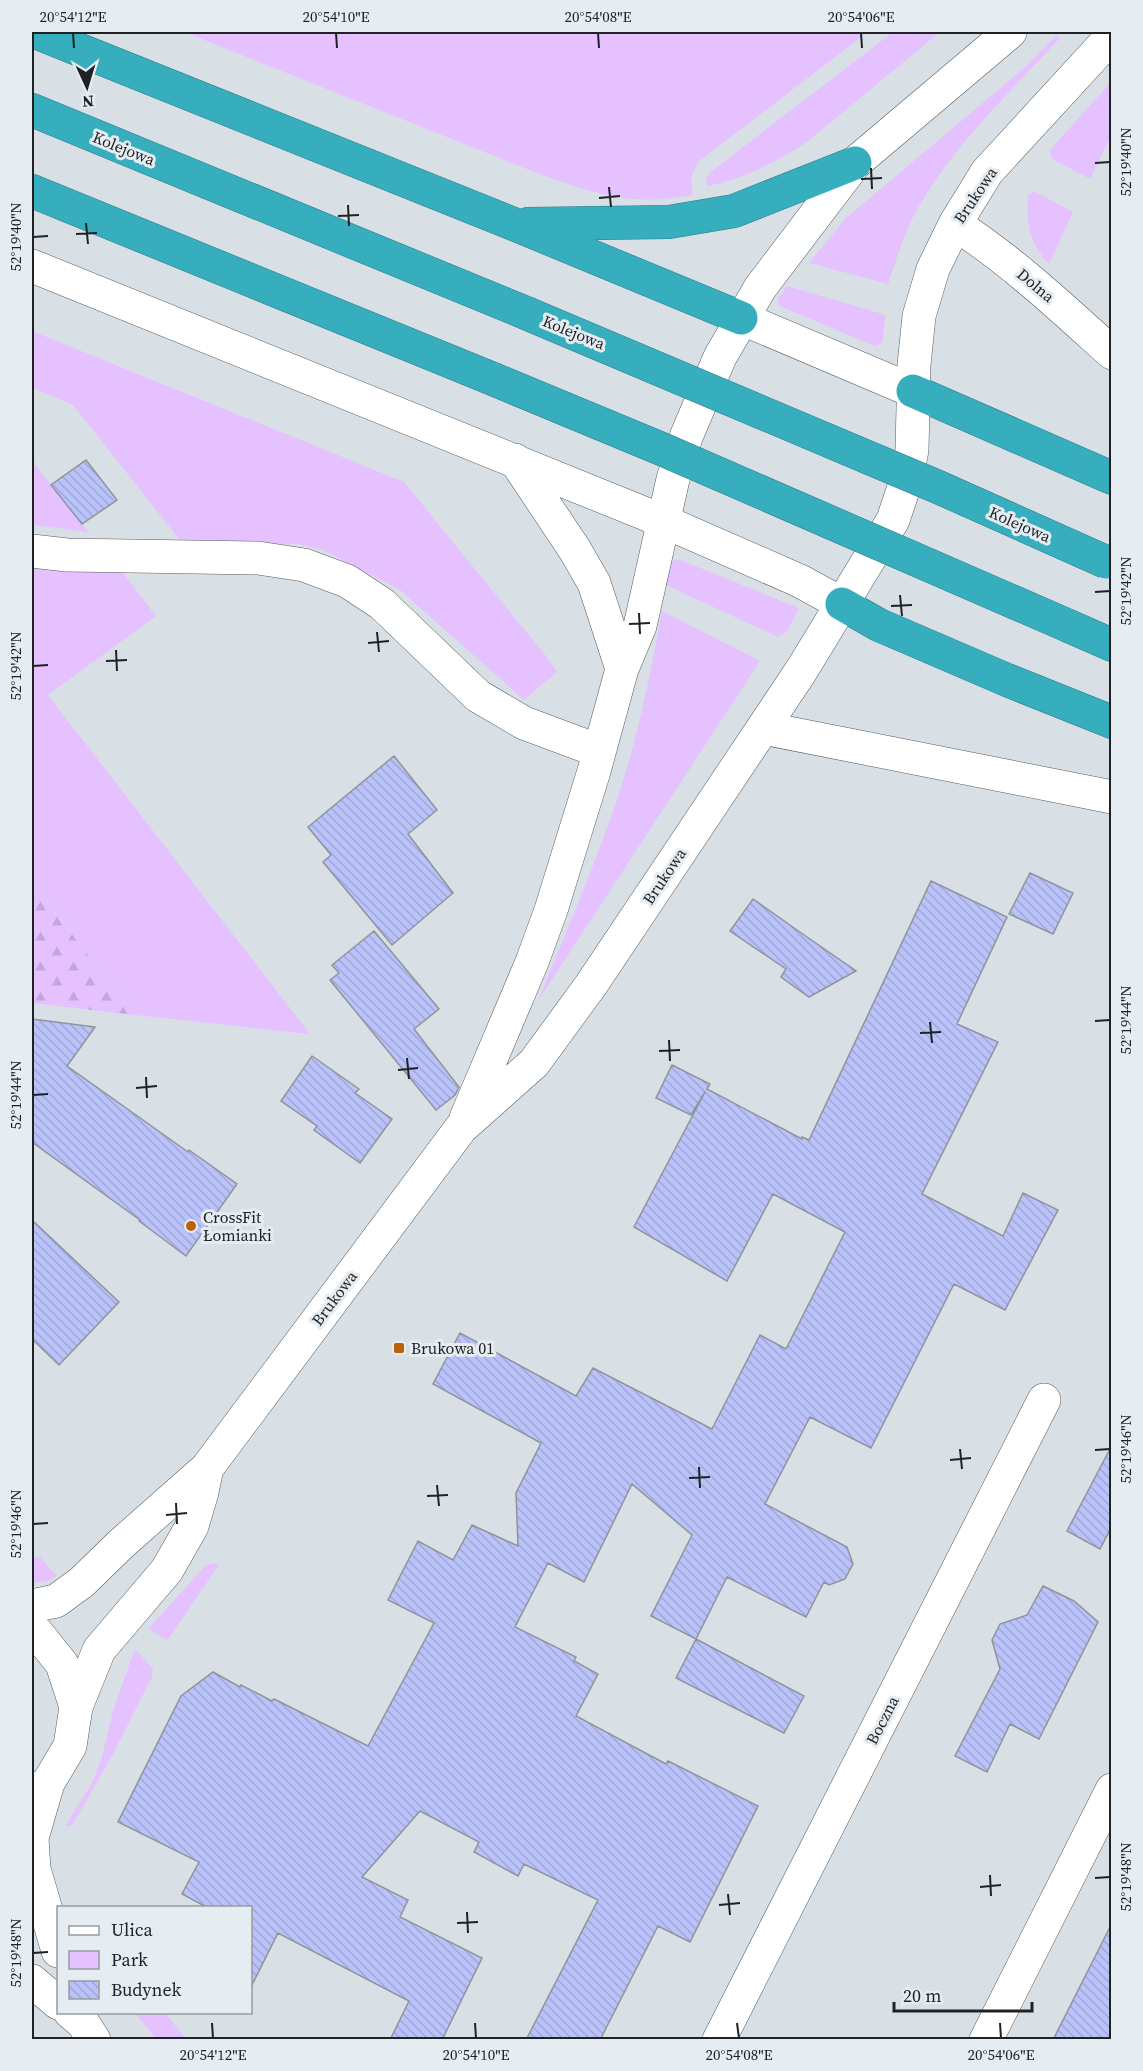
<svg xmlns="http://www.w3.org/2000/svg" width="1143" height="2071" viewBox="0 0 1143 2071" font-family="'Source Serif 4',serif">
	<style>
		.green { fill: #e5c1ff }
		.forest { fill: url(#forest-firs) }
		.building { fill: url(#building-back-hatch); stroke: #91939a; stroke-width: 1.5 }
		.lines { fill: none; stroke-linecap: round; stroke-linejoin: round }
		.minor-casing { stroke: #555b60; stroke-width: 34 }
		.highway-casing { stroke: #2e7d88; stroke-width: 34 }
		.minor { stroke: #fff; stroke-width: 33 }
		.highway { stroke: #36aebe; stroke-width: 33 }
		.highway-bridge-casing { stroke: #2e7d88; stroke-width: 34; stroke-linecap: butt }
		.highway-bridge { stroke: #36aebe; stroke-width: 33 }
		.ticks { fill: none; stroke: #1f2224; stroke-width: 2 }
		.poi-dot { fill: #bc600a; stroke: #e6edf2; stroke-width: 2 }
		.labels { text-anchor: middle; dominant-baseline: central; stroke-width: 6; stroke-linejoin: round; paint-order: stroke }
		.street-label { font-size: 16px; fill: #1f2224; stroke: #e6edf2 }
		.poi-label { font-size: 16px; fill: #1f2224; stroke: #e6edf2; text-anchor: start }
		.neatline { fill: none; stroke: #1f2224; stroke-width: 2 }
		.ticks-label { font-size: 15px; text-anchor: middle; fill: #1f2224 }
	</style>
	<defs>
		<pattern id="forest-firs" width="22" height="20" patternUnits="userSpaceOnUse" patternTransform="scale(1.5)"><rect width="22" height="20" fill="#e5c1ff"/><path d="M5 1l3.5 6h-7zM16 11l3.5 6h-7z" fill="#c4a6da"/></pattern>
		<pattern id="building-back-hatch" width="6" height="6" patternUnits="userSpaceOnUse" patternTransform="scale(1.5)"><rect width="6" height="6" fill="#b9c3fa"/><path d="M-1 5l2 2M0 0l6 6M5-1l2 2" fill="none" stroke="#9fa7d6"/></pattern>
	</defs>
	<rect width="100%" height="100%" fill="#d9e0e5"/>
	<path class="green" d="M184,32H868L698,162L691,178L693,195C635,207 596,194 542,175Z
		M893,32H940L807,142C777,162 743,179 707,186L706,178L712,171Z
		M1057,35L1060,38C1008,94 951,148 914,215C903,237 896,261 888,284L809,263L845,219L1025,67Z
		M1111,82V136L1090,179L1052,159L1050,150Z
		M1034,191L1073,212L1049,264C1029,243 1026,223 1028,195Z
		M787,286L886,315L882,343L875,346L779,306L777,300Z
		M32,331L404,482L546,656L557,672L524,700L400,590L323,550L297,544H183L73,405L32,388Z
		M32,461L82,524L89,532L32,525Z
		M32,559L117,565L156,616L48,695L310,1034L135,1015L32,883Z
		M678,559L799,608L787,631L778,637L668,586L665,582L670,562Z
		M662,611L760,661L538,1001C571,920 607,838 631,754C644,707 653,659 662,611Z
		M40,1557L57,1576L47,1581L32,1583V1558Z
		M215,1563L219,1565L167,1641L149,1628L206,1565Z
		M134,1651H137L153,1669L152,1677L113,1754L74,1822L71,1826H65L92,1783L102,1757L113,1711Z
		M135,2013H165L186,2039H156Z"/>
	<path class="forest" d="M32,883L135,1015L32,1003Z"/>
	<path class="building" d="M86,460L117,500L82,524L51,485Z
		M394,756L437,810L408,834L453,893L392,945L323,862L331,855L308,827Z
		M1030,873L1073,893L1053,934L1009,914Z
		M931,881L1007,917L957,1024L998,1042L922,1194L1003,1236L1023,1193L1058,1210L1005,1310L954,1284L871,1448L810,1417L765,1504L847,1547L853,1564L845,1579L829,1585L824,1582L806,1617L727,1577L696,1639L651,1616L692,1535L632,1484L584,1582L548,1563L515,1627L576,1657L574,1661L598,1674L576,1716L666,1764L668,1761L758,1806L690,1942L658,1926L600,2040H526L598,1900L524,1864L518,1876L474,1852L479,1842L420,1811L362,1877L408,1900L400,1917L482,1958L442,2040H390L409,2001L278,1933L250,1989V1908H208L182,1894L199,1862L118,1822L181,1696L213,1672L240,1687L241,1685L272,1701L274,1699L368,1746L434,1623L388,1600L418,1541L453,1560L472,1525L518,1546L516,1493L541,1443L433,1384L460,1333L576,1396L593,1368L712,1429L760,1335L786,1349L845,1232L773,1194L727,1281L634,1227L705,1092L691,1115L656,1098L672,1065L710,1084L707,1089L802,1139V1137L809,1140Z
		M753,899L807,937L856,971L809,997L781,977L786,969L730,931Z
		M374,931L439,1009L414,1029L459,1087L455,1095L436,1110L330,980L339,973L332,965Z
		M32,1019L95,1027L67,1066L188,1152L189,1150L237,1184L186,1256L139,1221L140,1220L32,1142Z
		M312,1056L359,1089L355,1093L392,1119L360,1163L314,1130L317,1126L281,1101Z
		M32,1220L119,1302L59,1365L32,1339Z
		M1112,1445V1526L1100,1549L1067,1531Z
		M1043,1586L1074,1601L1098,1622L1039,1739L1010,1724L987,1772L955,1756L1000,1669L992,1640L1000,1624L1027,1615Z
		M696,1639L804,1696L784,1733L676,1678Z
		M1112,1923V2040H1053Z"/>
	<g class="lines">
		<defs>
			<path id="minor" d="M955,224C1012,261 1061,307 1112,353
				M32,266L663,521L800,581L842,604
				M741,318L913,391
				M515,460L575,550L594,583L622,669
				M32,551L67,555L258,558L304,565L347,581L382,604L478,696L524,723L599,751
				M763,728L1112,797
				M466,1118L532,962L551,910L594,771L622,669L640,626L673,479L686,437L720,357L760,288L855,163L1010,32
				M32,1606L56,1601L82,1582L121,1544L207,1468L461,1128L534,1063L591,985L801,671L893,520L906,481L912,450L914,365L919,316L933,269L955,224L987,172L1112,36
				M32,1629L38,1634L62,1664L76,1707L70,1746L48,1783L32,1793
				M76,1707L99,1650L167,1570L192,1526L202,1492L207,1468
				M48,1783L32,1838L34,1869L58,1951
				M32,1981L58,2003
				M70,2012L83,2023L94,2040
				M719,2040L1044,1400
				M986,2040L1112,1790"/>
			<path id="highway" d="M35,32L516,225L741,318
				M32,110L526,313
				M32,191L493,379
				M528,224L669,222L734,211L855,163
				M913,391L1112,478
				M842,604L879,625L1007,680L1112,722
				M1071,627L1112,645"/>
		</defs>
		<use href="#minor" class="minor-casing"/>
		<use href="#highway" class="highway-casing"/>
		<use href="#minor" class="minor"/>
		<use href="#highway" class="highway"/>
		<defs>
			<path id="highway-bridge" d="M526,313L938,487L1106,562
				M493,379L664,450L1071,627"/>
		</defs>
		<use href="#highway-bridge" class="highway-bridge-casing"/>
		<use href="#highway-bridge" class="highway-bridge"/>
	</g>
	<path class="ticks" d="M73,33L74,48M336,33L337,48M598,33L599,48M861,33L862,48M1095,163L1110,162M871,168L872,189M861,179L882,178M609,187L611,207M599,198L620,196M348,205L349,226M338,216L359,215M86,223L88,244M76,234L97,233M33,237L48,236M1095,592L1110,591M900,595L902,616M891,606L912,605M639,613L640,634M629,624L650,623M377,632L379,652M368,643L389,641M116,650L117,671M106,661L127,660M33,666L48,665M1095,1021L1110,1020M930,1022L932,1043M920,1033L941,1032M669,1040L670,1061M659,1051L680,1050M407,1058L409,1079M398,1070L418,1068M146,1077L147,1098M136,1088L157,1086M33,1095L48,1094M960,1449L962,1469M1095,1450L1110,1449M950,1460L971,1458M699,1467L700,1488M689,1478L710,1477M437,1485L439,1506M427,1496L448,1495M176,1503L177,1524M166,1515L187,1513M33,1524L48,1523M990,1875L991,1896M1095,1878L1110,1877M980,1887L1001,1885M728,1894L730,1915M719,1905L740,1903M467,1912L468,1933M457,1923L478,1922M33,1953L48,1952M212,2023L213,2038M475,2023L476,2038M737,2023L739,2038M1000,2023L1001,2038"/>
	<g class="poi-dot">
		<circle cx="191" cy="1226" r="6"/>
		<rect x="393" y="1342" width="12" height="12" rx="3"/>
	</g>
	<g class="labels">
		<g class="street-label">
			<text transform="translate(124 148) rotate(22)">Kolejowa</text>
			<text transform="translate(975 195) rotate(-56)">Brukowa</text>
			<text transform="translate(1036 285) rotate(40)">Dolna</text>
			<text transform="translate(574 332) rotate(22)">Kolejowa</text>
			<text transform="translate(1020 524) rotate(24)">Kolejowa</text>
			<text transform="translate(664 876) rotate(-56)">Brukowa</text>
			<text transform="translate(334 1298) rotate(-53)">Brukowa</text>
			<text transform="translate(882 1720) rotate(-63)">Boczna</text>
		</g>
		<g class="poi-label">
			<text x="203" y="1217">CrossFit<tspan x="203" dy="18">Łomianki</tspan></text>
			<text x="411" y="1348">Brukowa 01</text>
		</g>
	</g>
	<rect width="1143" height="2071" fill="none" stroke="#e6edf2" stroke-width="66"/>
	<rect x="57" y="1906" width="195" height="108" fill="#e6edf2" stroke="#969ca0" stroke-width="1.5"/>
	<rect x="69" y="1926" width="30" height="9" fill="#ffffff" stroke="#969ca0" stroke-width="1.5"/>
	<text x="111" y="1936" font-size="18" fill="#1f2224">Ulica</text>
	<rect x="69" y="1951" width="30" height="18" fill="#e5c1ff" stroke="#969ca0" stroke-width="1.5"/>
	<text x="111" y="1966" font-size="18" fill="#1f2224">Park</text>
	<rect x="69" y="1981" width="30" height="18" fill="url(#building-back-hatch)" stroke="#969ca0" stroke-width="1.5"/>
	<text x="111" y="1996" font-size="18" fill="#1f2224">Budynek</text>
	<g transform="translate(87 87) rotate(176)" stroke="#e6edf2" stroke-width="4.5" paint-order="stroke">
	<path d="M0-4.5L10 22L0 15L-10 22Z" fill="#1f2224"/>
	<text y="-9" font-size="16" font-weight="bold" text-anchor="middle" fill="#1f2224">N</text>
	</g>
	<path d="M894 2002v9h138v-9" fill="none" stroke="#1f2224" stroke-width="3"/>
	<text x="903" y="2002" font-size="18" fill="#1f2224" stroke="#e6edf2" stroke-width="4.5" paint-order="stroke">20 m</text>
	<rect x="33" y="33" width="1077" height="2005" class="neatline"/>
	<g class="ticks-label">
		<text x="73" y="22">20°54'12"E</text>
		<text x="336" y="22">20°54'10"E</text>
		<text x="598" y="22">20°54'08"E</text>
		<text x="861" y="22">20°54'06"E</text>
		<text transform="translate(1126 162) rotate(-90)" y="5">52°19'40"N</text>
		<text transform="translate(16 237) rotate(-90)" y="5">52°19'40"N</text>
		<text transform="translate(1126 591) rotate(-90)" y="5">52°19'42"N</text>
		<text transform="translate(16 666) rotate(-90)" y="5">52°19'42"N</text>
		<text transform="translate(1126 1020) rotate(-90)" y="5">52°19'44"N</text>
		<text transform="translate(16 1095) rotate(-90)" y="5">52°19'44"N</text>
		<text transform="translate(1126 1449) rotate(-90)" y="5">52°19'46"N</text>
		<text transform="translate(16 1524) rotate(-90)" y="5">52°19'46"N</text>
		<text transform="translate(1126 1877) rotate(-90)" y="5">52°19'48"N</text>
		<text transform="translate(16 1953) rotate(-90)" y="5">52°19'48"N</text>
		<text x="213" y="2060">20°54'12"E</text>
		<text x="476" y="2060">20°54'10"E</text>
		<text x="739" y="2060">20°54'08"E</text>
		<text x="1001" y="2060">20°54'06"E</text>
	</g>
</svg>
